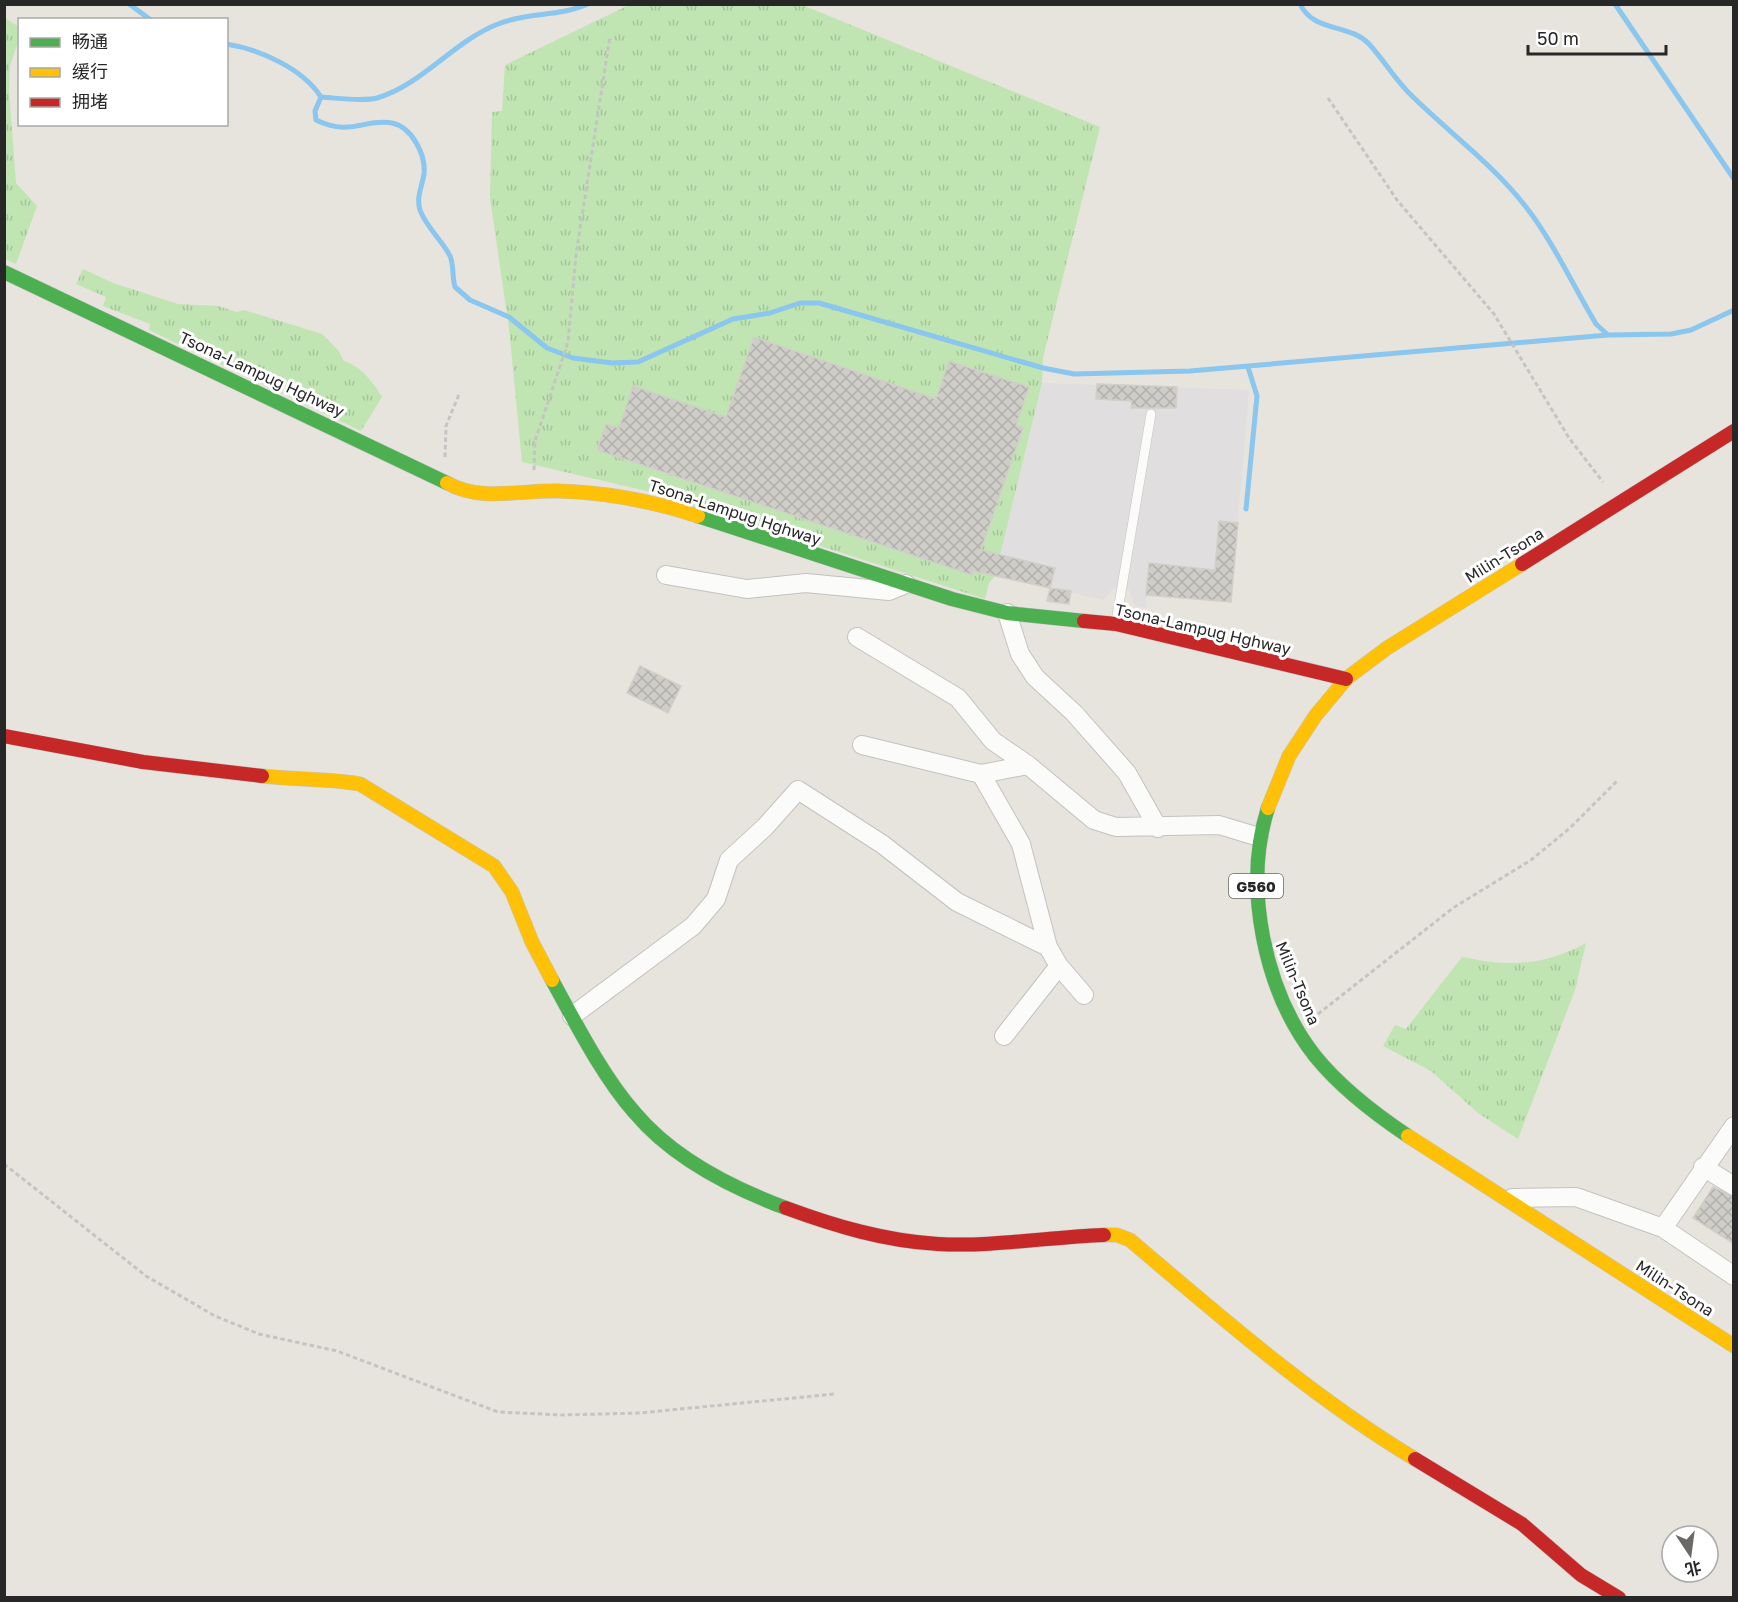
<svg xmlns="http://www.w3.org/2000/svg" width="1738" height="1602" viewBox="0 0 1738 1602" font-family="'Golos Text','Noto Sans SC',sans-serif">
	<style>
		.industrial { fill: #e1dee0 }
		.grass { fill: url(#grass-tufts) }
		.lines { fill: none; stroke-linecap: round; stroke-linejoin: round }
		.stream { stroke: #8ac6ee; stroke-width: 5 }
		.building { fill: url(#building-cross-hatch); stroke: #d1cfc8; stroke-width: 1.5 }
		.lane-casing { stroke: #c3c2c2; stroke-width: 10 }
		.street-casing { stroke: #c3c2c2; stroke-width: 20 }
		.fast-casing { stroke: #c3c2c2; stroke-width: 15 }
		.slow-casing { stroke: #c3c2c2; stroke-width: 15 }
		.jam-casing { stroke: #c3c2c2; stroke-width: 15 }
		.path { stroke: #c4c4c3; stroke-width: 3; stroke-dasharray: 4.5 3; stroke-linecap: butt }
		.lane { stroke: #fbfbfa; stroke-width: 9 }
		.street { stroke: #fbfbfa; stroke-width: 18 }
		.fast { stroke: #4caf50; stroke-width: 14 }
		.slow { stroke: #ffc107; stroke-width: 14 }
		.jam { stroke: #c62828; stroke-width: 14 }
		.labels { text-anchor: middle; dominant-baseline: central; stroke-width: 6; stroke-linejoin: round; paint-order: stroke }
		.shield { fill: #fff; stroke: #686868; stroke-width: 1.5 }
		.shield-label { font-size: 15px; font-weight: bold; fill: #272727 }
		.street-label { font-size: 16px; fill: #272727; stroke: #fff }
	</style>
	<defs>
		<pattern id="grass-tufts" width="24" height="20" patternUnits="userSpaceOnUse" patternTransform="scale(1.5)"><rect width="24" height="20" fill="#c0e5b2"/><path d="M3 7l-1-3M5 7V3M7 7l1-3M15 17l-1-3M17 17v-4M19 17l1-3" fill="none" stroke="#a5c499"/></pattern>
		<pattern id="building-cross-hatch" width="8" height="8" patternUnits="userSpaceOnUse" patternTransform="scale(1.5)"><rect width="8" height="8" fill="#cfcdc8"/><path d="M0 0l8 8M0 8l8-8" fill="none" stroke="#b2b0ac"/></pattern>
	</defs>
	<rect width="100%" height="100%" fill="#e6e4dc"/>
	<path class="industrial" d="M1042,383L1249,390L1231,602L1147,595L1146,608L1134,605L1129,590L1113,588L1104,600L995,576Z"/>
	<path class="grass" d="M800,4L1100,127L1043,358L1042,383L995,576L989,583L985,599L655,493L522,462L509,328L490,198L492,112L502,111L505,65L629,5Z
		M5,18L19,27V39L10,66L9,92L16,183L37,206L16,264L5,259Z
		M83,269L113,283L178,304L218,306L237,312L244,310L322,334L338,350L344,361C362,367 372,381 382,397L361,431L149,330L150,324L103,306L106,297L76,284Z
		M1586,943L1575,990L1518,1139L1478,1113L1431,1071L1383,1046L1395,1025L1406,1029L1462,957C1509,967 1544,966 1586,943Z"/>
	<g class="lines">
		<path class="stream" d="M129,4L151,20
			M1300,4C1314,33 1349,23 1369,44C1383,59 1394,78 1409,93C1448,132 1492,163 1526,207C1552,240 1574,287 1596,324L1608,335L1671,334L1691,330L1734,310
			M1615,4L1734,179
			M226,44C260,49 303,69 321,97C338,98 361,102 377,98C422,85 454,41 498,24C527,12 559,17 588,4
			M321,97L315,111L316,120C351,137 365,118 392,123C412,127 426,155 424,174C422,187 416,197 420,210C426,227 442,240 450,256C454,264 452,278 455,287L470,300L509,317L547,348L573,358L612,363L638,362L733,319L770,313L800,303H819L1043,368L1074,374L1190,371L1608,335
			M1246,509L1257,396L1248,367"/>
	</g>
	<path class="building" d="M754,337L936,399L949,361L1029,387L1016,426L1023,428L981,550L1055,568L1050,588L973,571L972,575L597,450L606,424L619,428L633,386L726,417Z
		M1097,384L1177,387L1176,408H1131L1132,401L1096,399Z
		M1219,521L1238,523L1231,602L1146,595L1149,563L1215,570Z
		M1050,588L1071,591L1069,604L1047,601Z
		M640,666L681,686L668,713L627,693Z
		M1713,1187L1734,1197V1244L1693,1218Z"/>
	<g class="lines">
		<defs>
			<path id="lane" d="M1116,622L1151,414"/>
			<path id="street" d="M666,575L747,589L806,583L889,591L906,584
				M1007,613L1020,654L1035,677L1074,713L1127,773L1158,828
				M857,637L958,698L993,741L1028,765L1094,820L1116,827L1219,825L1259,837
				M862,745L981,774L1028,765
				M981,774L1021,844L1048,947L1059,966L1084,995
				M572,1016L693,926L716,899L729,860L765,827L798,790L882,844L957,902L1048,947
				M1004,1036L1059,966
				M1703,1167L1734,1186
				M1512,1198L1576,1197L1663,1228L1734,1276
				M1663,1228L1734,1126"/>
			<path id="fast" d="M4,272L447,483
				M698,516L952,599L1007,613L1084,621
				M1268,808C1243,886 1264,991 1315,1056C1340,1087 1375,1114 1408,1136
				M552,980C575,1022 603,1077 635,1113C672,1157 732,1188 786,1208"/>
			<path id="slow" d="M447,483C481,502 520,490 557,491C605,492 652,501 698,516
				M262,776C295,780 328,778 360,784L494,866L512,892L532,942L552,980
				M1268,808L1289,756L1316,715L1347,678L1387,648L1522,564
				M1408,1136L1734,1346
				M1104,1235H1117L1130,1240C1222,1318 1312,1397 1415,1459"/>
			<path id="jam" d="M1522,564L1734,431
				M1084,621L1116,624L1346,679
				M4,736L143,762L262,776
				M786,1208C835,1226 885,1241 938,1244C993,1247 1048,1237 1104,1235
				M1415,1459L1522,1524L1581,1575L1619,1598"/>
		</defs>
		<use href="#lane" class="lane-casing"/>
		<use href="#street" class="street-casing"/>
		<use href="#fast" class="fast-casing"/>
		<use href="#slow" class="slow-casing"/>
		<use href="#jam" class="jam-casing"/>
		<path class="path" d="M1328,98L1397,200L1494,314L1569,438L1603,482
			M445,457L446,426L460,392
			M534,470L535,441L568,342L576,255L610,36
			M1318,1014L1453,908L1531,860L1570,828L1618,780
			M4,1164L146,1276L215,1316L259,1334L337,1351L498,1412L563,1415L639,1413L835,1394"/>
		<use href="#lane" class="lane"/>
		<use href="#street" class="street"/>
		<use href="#fast" class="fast"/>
		<use href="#slow" class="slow"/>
		<use href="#jam" class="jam"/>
	</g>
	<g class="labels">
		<rect class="shield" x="1229" y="874" width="54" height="24" rx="4.5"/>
		<g class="shield-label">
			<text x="1256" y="886">G560</text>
		</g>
		<g class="street-label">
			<text transform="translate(262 374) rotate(25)">Tsona-Lampug Hghway</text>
			<text transform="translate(735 512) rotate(18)">Tsona-Lampug Hghway</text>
			<text transform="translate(1504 555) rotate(-32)">Milin-Tsona</text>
			<text transform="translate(1203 629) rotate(13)">Tsona-Lampug Hghway</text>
			<text transform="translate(1298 983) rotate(67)">Milin-Tsona</text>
			<text transform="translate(1675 1288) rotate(33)">Milin-Tsona</text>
		</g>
	</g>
	<rect width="1738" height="1602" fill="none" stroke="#272727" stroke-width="12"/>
	<rect x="18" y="18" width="210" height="108" fill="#ffffff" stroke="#a9a9a9" stroke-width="1.5"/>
	<rect x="30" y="38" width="30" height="9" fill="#4caf50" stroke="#a9a9a9" stroke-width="1.5"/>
	<text x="72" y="48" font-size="18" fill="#272727">畅通</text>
	<rect x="30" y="68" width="30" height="9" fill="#ffc107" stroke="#a9a9a9" stroke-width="1.5"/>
	<text x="72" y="78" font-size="18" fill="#272727">缓行</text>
	<rect x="30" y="98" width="30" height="9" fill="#c62828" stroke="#a9a9a9" stroke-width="1.5"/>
	<text x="72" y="108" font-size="18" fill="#272727">拥堵</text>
	<g transform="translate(1690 1554) rotate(167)"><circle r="28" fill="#ffffff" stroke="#a9a9a9" stroke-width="1.5"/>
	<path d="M0-4.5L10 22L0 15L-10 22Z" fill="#6a6966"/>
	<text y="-9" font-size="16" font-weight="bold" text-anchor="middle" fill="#272727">北</text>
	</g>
	<path d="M1528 45v9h138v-9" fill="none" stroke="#272727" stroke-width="3"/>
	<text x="1537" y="45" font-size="18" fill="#272727" stroke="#ffffff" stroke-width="4.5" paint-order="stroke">50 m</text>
</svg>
